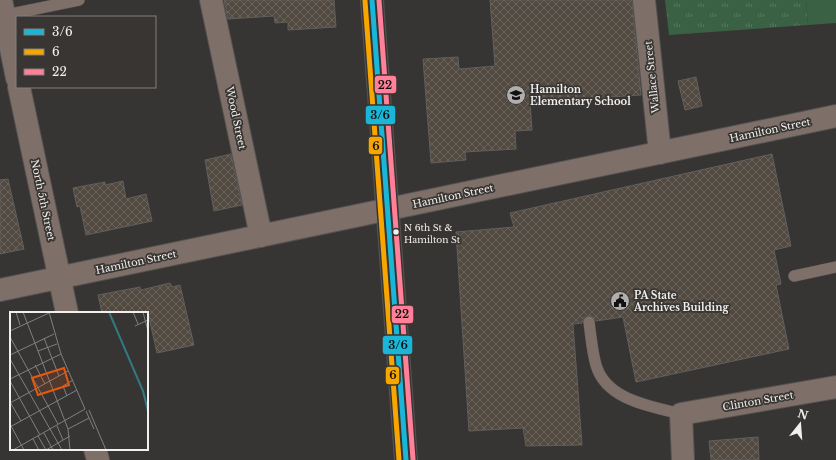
<svg xmlns="http://www.w3.org/2000/svg" width="836" height="460" viewBox="0 0 836 460" font-family="'Libre Baskerville',serif">
	<style>
		.park { fill: url(#park-tufts) }
		.pitch { fill: #3a6144 }
		.building { fill: url(#building-cross-hatch); stroke: #615f5d }
		.lines { fill: none; stroke-linecap: round; stroke-linejoin: round }
		.service-casing { stroke: #545352; stroke-width: 12 }
		.minor-casing { stroke: #545352; stroke-width: 24 }
		.secondary-casing { stroke: #545352; stroke-width: 24 }
		.service { stroke: #7e6f69; stroke-width: 11 }
		.minor { stroke: #7e6f69; stroke-width: 22 }
		.secondary { stroke: #776862; stroke-width: 22 }
		.bus-1-casing { stroke: #383532; stroke-width: 8 }
		.bus-2-casing { stroke: #383532; stroke-width: 8 }
		.bus-3-casing { stroke: #383532; stroke-width: 8 }
		.bus-1 { stroke: #1ab6d8; stroke-width: 5 }
		.bus-2 { stroke: #f7a600; stroke-width: 5 }
		.bus-3 { stroke: #ff8098; stroke-width: 5 }
		.bus-dot { fill: #f2f0ee; stroke: #383532; stroke-width: 1.5 }
		.labels { text-anchor: middle; dominant-baseline: central; stroke-width: 3.5; stroke-linejoin: round; paint-order: stroke }
		.bus-label { font-size: 9px; fill: #f2f0ee; stroke: #383532; text-anchor: start }
		.street-label { font-size: 10px; fill: #f2f0ee; stroke: #383532 }
		.poi-label { font-size: 10px; font-weight: bold; fill: #f2f0ee; stroke: #383532; text-anchor: start }
		.inset-river { fill: none; stroke: #327980; stroke-width: 2 }
		.inset-road { fill: none; stroke: #82807e; stroke-width: 1 }
		.view { fill: #e8590c; fill-opacity: 0.15; stroke: #e8590c; stroke-width: 2 }
		.inset-edge { fill: none; stroke: #f2f0ee; stroke-width: 2 }
		.line-badge { stroke: #383532; stroke-width: 1.5 }
		.pale-badge-label { font-size: 11px; text-anchor: middle; font-weight: bold; fill: #111 }
	</style>
	<defs>
		<pattern id="park-tufts" width="24" height="20" patternUnits="userSpaceOnUse"><rect width="24" height="20" fill="#3a6144"/><path d="M3 7l-1-3M5 7V3M7 7l1-3M15 17l-1-3M17 17v-4M19 17l1-3" fill="none" stroke="#57785f"/></pattern>
		<pattern id="building-cross-hatch" width="8" height="8" patternUnits="userSpaceOnUse"><rect width="8" height="8" fill="#524a41"/><path d="M0 0l8 8M0 8l8-8" fill="none" stroke="#6b645d"/></pattern>
	</defs>
	<rect width="100%" height="100%" fill="#373533"/>
	<path class="park" d="M665,0H806L808,25L669,35Z"/>
	<path class="pitch" d="M806,0H836V23L808,25Z"/>
	<path class="building" d="M224,0H334L336,27L288,30V22L275,23L274,16L228,19Z
		M490,0H632L641,95L530,102L532,130L515,131L516,149L465,152L466,160L431,163L423,59L458,57L459,69L495,66Z
		M696,77L702,106L685,110L678,81Z
		M231,154L242,205L214,211L205,160Z
		M772,154L791,246L774,250L781,284L776,285L789,349L636,382L623,317L596,321L592,316L588,315L583,319L582,323L573,324L582,445L526,446L523,428L469,431L456,232L514,227L510,213Z
		M8,179L24,249L0,254V180Z
		M123,181L126,199L146,194L152,221L86,235L80,206L77,207L73,188L105,182V185Z
		M170,283L172,287L180,285L194,345L157,353L148,313H102L98,295L140,287L141,290Z
		M758,437L759,460H711L709,441Z"/>
	<g class="lines">
		<defs>
			<path id="service" d="M1,16L79,0
				M794,276L836,267
				M589,322C591,336 592,351 596,365C606,400 650,406 681,414"/>
			<path id="minor" d="M1,0L17,78
				M211,0L261,236
				M644,0L660,153
				M19,87L67,313
				M0,290L836,116
				M95,449L98,460
				M683,460L681,414L836,387"/>
			<path id="secondary" d="M372,0L406,460"/>
		</defs>
		<use href="#service" class="service-casing"/>
		<use href="#minor" class="minor-casing"/>
		<use href="#secondary" class="secondary-casing"/>
		<use href="#service" class="service"/>
		<use href="#minor" class="minor"/>
		<use href="#secondary" class="secondary"/>
		<defs>
			<path id="bus-1" d="M372,0L406,460"/>
			<path id="bus-2" d="M365,1L399,460"/>
			<path id="bus-3" d="M379,0L413,459"/>
		</defs>
		<use href="#bus-1" class="bus-1-casing"/>
		<use href="#bus-2" class="bus-2-casing"/>
		<use href="#bus-3" class="bus-3-casing"/>
		<use href="#bus-1" class="bus-1"/>
		<use href="#bus-2" class="bus-2"/>
		<use href="#bus-3" class="bus-3"/>
	</g>
	<defs>
		<symbol id="school-disc" viewBox="-11 -11 22 22"><circle r="9.5" fill="#b1afad" stroke="#383532"/><path d="M0-5L7-2L0 1L-7-2ZM-4 1L0 2.5L4 1V4Q0 6-4 4Z" fill="#111"/></symbol>
		<symbol id="civic-disc" viewBox="-11 -11 22 22"><circle r="9.5" fill="#b1afad" stroke="#383532"/><path d="M-.6-6.5H3V-4.5H.6V-3L4-1V1h2V6H-6V1h2V-1L-.6-3ZM-1.2 2.5V6h2.4V2.5Z" fill="#111"/></symbol>
	</defs>
	<g fill-rule="evenodd">
		<use href="#school-disc" x="505" y="84" width="22" height="22"/>
		<use href="#civic-disc" x="609" y="290" width="22" height="22"/>
	</g>
	<circle class="bus-dot" cx="396" cy="232" r="3.5"/>
	<g class="labels">
		<g class="bus-label">
			<text x="404" y="227">N 6th St &amp;<tspan x="404" dy="12">Hamilton St</tspan></text>
		</g>
		<g class="street-label">
			<text transform="translate(652 77) rotate(-96)">Wallace Street</text>
			<text transform="translate(236 118) rotate(78)">Wood Street</text>
			<text transform="translate(770 130) rotate(-12)">Hamilton Street</text>
			<text transform="translate(453 196) rotate(-12)">Hamilton Street</text>
			<text transform="translate(43 200) rotate(78)">North 5th Street</text>
			<text transform="translate(136 262) rotate(-12)">Hamilton Street</text>
			<text transform="translate(758 401) rotate(-10)">Clinton Street</text>
		</g>
		<g class="poi-label">
			<text x="530" y="89">Hamilton<tspan x="530" dy="12">Elementary School</tspan></text>
			<text x="634" y="295">PA State<tspan x="634" dy="12">Archives Building</tspan></text>
		</g>
	</g>
	<g transform="translate(10 312)">
		<rect width="138" height="138" fill="#373533"/>
		<path class="inset-river" d="M99,0L133,79L138,99"/>
		<path class="inset-road" d="M6,0L10,13M13,0L58,117L60,138M39,0L51,42L75,97M123,0L128,12M133,0L138,19M125,14L138,8M0,19L39,1M0,25L48,112M34,26L49,64M28,39L47,32M0,43L44,22M0,47L52,138M25,53L35,72M0,67L51,42M0,69L30,123M57,84L53,74L63,68M0,90L11,109M0,91L58,59M79,98L96,138M76,99L84,117M0,112L14,138M47,114L53,128M0,115L67,78M58,117L79,106M34,121L43,138M28,124L36,138M23,127L29,138M3,138L75,97M36,138L60,124"/>
		<path class="view" d="M54,56L59,73L28,83L22,66Z"/>
		<rect width="138" height="138" class="inset-edge"/>
	</g>
	<g class="line-badge">
		<rect x="374" y="75" width="23" height="19" rx="4" fill="#ff8098"/>
		<rect x="365" y="105" width="31" height="20" rx="4" fill="#1ab6d8"/>
		<rect x="368" y="136" width="15" height="19" rx="4" fill="#f7a600"/>
		<rect x="391" y="305" width="23" height="19" rx="4" fill="#ff8098"/>
		<rect x="382" y="335" width="31" height="20" rx="4" fill="#1ab6d8"/>
		<rect x="385" y="366" width="15" height="19" rx="4" fill="#f7a600"/>
	</g>
	<g class="pale-badge-label">
		<text x="385" y="89">22</text>
		<text x="380" y="119">3/6</text>
		<text x="376" y="150">6</text>
		<text x="402" y="318">22</text>
		<text x="398" y="349">3/6</text>
		<text x="393" y="379">6</text>
	</g>
	<rect x="16" y="16" width="140" height="72" fill="#383532" stroke="#82807d"/>
	<rect x="24" y="29" width="20" height="6" fill="#1ab6d8" stroke="#82807d"/>
	<text x="52" y="36" font-size="12" fill="#f2f0ee">3/6</text>
	<rect x="24" y="49" width="20" height="6" fill="#f7a600" stroke="#82807d"/>
	<text x="52" y="56" font-size="12" fill="#f2f0ee">6</text>
	<rect x="24" y="69" width="20" height="6" fill="#ff8098" stroke="#82807d"/>
	<text x="52" y="76" font-size="12" fill="#f2f0ee">22</text>
	<g transform="translate(800 424) rotate(17)" stroke="#383532" stroke-width="3" paint-order="stroke">
	<path d="M0-3L7 15L0 10L-7 15Z" fill="#f2f0ee"/>
	<text y="-6" font-size="11" font-weight="bold" text-anchor="middle" fill="#f2f0ee">N</text>
	</g>
</svg>
